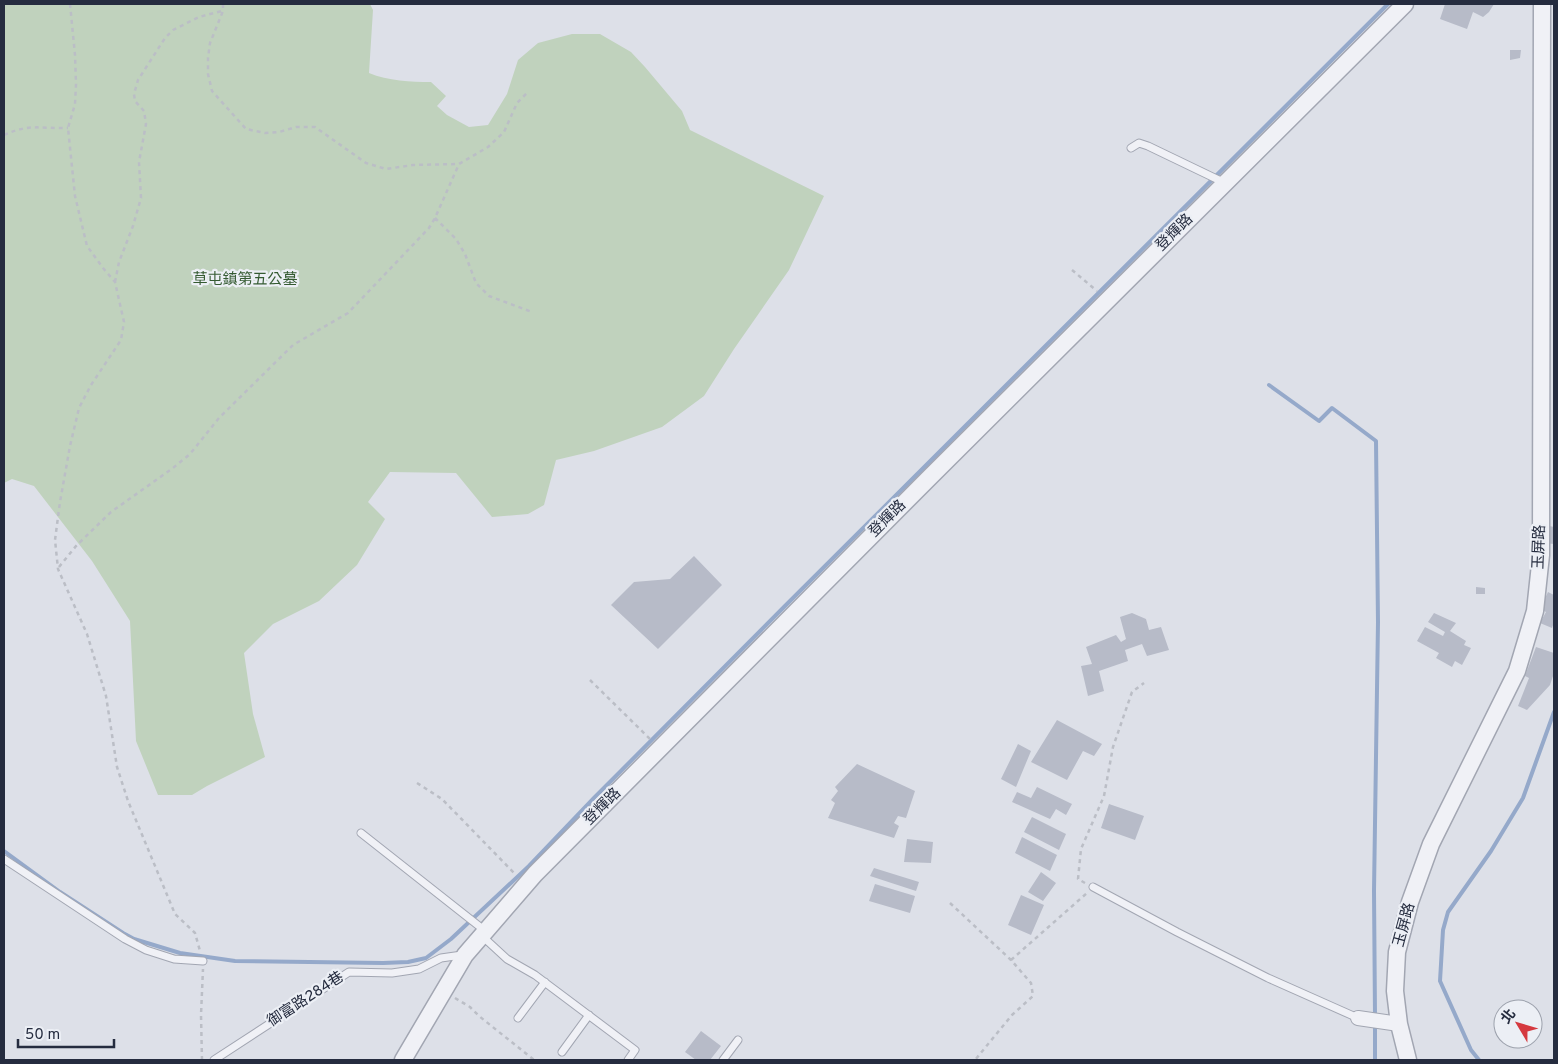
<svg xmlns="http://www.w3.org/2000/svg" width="1558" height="1064" viewBox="0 0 1558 1064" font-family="Overpass,'Noto Sans TC',sans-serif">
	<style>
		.green { fill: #c0d2bd }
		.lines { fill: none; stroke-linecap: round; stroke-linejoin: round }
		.stream { stroke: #95a9ca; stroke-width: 4 }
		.building { fill: #b7bbc8 }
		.service-casing { stroke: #a2a6b2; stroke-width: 9 }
		.minor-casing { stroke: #a2a6b2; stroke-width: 16 }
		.tertiary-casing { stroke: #a2a6b2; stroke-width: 19 }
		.path { stroke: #bbbec6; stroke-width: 2.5; stroke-dasharray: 4 4; stroke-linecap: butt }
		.service { stroke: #f0f1f6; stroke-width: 7 }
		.minor { stroke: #f0f1f6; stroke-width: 14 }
		.tertiary { stroke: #f0f1f6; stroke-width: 16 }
		.labels { text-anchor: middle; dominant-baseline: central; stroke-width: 4.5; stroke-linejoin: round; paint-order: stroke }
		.street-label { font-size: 15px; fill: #252c3f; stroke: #eceff5 }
		.park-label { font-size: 15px; fill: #355b32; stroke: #eceff5 }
	</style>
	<rect width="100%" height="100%" fill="#dde0e8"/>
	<path class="green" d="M4,4H370L373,10L369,73C388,81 411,82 431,82L446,96L437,106L447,115L469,127L488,125L507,94L518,60L538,43L572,34H600L631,52L645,67L682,111L690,130L824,196L789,270L734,349L704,396L662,427L594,451L556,460L544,505L528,514L492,517L456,473L390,472L368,502L385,519L357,565L319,601L273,624L244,653L253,714L265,757L207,786L192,795H158L136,741L130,621L92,561L34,486L12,479L4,483Z"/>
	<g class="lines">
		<path class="stream" d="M1269,385L1319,421L1332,408L1376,441L1378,622L1374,891L1375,1016
			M4,851L60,892L123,933L134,939L180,953L235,961L383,963L408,962L426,958L451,939L529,866L594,798L785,606L1388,4
			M1375,1060V1023
			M1479,1060L1471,1050L1440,981L1443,930L1448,912L1491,851L1523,798L1554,712"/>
	</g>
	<path class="building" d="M1445,4H1494L1489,12L1483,17L1473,12L1467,29L1440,19Z
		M1510,50H1521L1520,58L1510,60Z
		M1545,525L1554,527V544L1544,543Z
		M694,556L722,585L658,649L611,605L634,582L670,579Z
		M1476,587L1485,588V594H1476Z
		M1548,592L1554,595V622L1552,628L1540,623L1546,612L1540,609Z
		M1132,613L1146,619L1149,630L1161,627L1169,650L1147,656L1142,644L1125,650L1128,661L1099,671L1104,691L1088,696L1081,666L1092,664L1086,647L1116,635L1121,642L1126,639L1120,617Z
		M1434,613L1456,623L1450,631L1466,641L1464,645L1471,648L1462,665L1455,661L1452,667L1436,658L1439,653L1417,641L1425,627L1443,636L1445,632L1428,622Z
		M1536,647L1554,653V673L1550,685L1527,710L1518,706L1529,678L1525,676Z
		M1057,720L1102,744L1094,756L1083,751L1067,780L1031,762Z
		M1018,744L1031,751L1016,787L1001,779Z
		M857,764L915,791L906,818L898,816L894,823L899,826L894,838L828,818L835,803L831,800L838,791L835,787Z
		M1037,787L1072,804L1066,815L1056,809L1050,819L1012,802L1017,792L1031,798Z
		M1109,804L1144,816L1135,840L1101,828Z
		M1032,817L1066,834L1059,850L1024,832Z
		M1022,837L1057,855L1050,871L1015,853Z
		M907,839L933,842L931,863L904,862Z
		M874,868L919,882L916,891L870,876Z
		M1041,872L1056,883L1043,901L1028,892Z
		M875,884L915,896L910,913L869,901Z
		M1021,895L1044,905L1031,935L1008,925Z
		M701,1031L721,1046L710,1060H696L685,1052Z"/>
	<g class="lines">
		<defs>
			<path id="service" d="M1131,148L1139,143L1148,146L1225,183
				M361,833L484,930
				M4,859L125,939L146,950L174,959L203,961
				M1093,887L1177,932L1268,978L1358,1018
				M481,935L507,959L535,975L635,1050L628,1060
				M518,1018L545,982
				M562,1052L589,1015
				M214,1060L349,972L392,973L419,969L441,958L462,955
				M723,1060L738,1040"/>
			<path id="minor" d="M1358,1018L1399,1024"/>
			<path id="tertiary" d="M403,1060L465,955L535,874L929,478L1405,4
				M1408,1060L1399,1024L1395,991L1397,952L1410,902L1431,844L1517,671L1535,611L1541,555L1542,4"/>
		</defs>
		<use href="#service" class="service-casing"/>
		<use href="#minor" class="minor-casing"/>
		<use href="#tertiary" class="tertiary-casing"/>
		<path class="path" d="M70,4L75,55L76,84L75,104L68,128L75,196L87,246L103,268L115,282L124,322L121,340L91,385L79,408L70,446L60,502L55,540L58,569L87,634L106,696L117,767L128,801L175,914L195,933L200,951
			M223,4V11L210,43L208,58V74L212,91L246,129L265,133L279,132L296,127H315L366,163L386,169L413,165L459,164
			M4,135C30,123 41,129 68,128
			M435,218L456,239L465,254L476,283L489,296L532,312
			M1072,270L1097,291
			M115,282L119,262L133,226L141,198L139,162L146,124L144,111L135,101L134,94L138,80L165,38L173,30L199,17L222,11
			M59,567L76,546L111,512L173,468L190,454L219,418L293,345L348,313L429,228L435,218L459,164L488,147L504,132L517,103L528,92
			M590,680L650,739
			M417,783L442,799L516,875
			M1085,883L1078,879L1081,849L1104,796L1113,747L1132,692L1144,683
			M950,903L1011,960L1031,983L1033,996L1012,1015L975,1060
			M1011,960L1087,893
			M455,998L470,1007L479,1016L534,1060
			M202,1060L201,1015L203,969"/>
		<use href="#service" class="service"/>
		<use href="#minor" class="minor"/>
		<use href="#tertiary" class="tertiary"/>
	</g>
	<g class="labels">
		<g class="street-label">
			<text transform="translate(1175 233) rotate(-45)">登輝路</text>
			<text transform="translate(888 519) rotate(-45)">登輝路</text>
			<text transform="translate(1540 547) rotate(-88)">玉屏路</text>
			<text transform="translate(603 807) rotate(-45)">登輝路</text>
			<text transform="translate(1405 925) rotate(-75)">玉屏路</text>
			<text transform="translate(306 1000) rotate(-33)">御富路284巷</text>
		</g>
		<g class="park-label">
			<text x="245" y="280">草屯鎮第五公墓</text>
		</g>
	</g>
	<rect width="1558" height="1064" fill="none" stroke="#252c3f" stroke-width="10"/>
	<g transform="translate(1518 1024) rotate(308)"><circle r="24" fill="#eceff5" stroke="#9ca1ac"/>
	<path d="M0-4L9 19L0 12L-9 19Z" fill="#d5393f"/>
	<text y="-8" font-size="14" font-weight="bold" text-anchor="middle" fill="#252c3f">北</text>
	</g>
	<path d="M18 1039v8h96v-8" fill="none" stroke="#252c3f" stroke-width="2.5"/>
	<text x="25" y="1039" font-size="15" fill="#252c3f" stroke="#eceff5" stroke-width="4" paint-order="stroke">50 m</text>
</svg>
